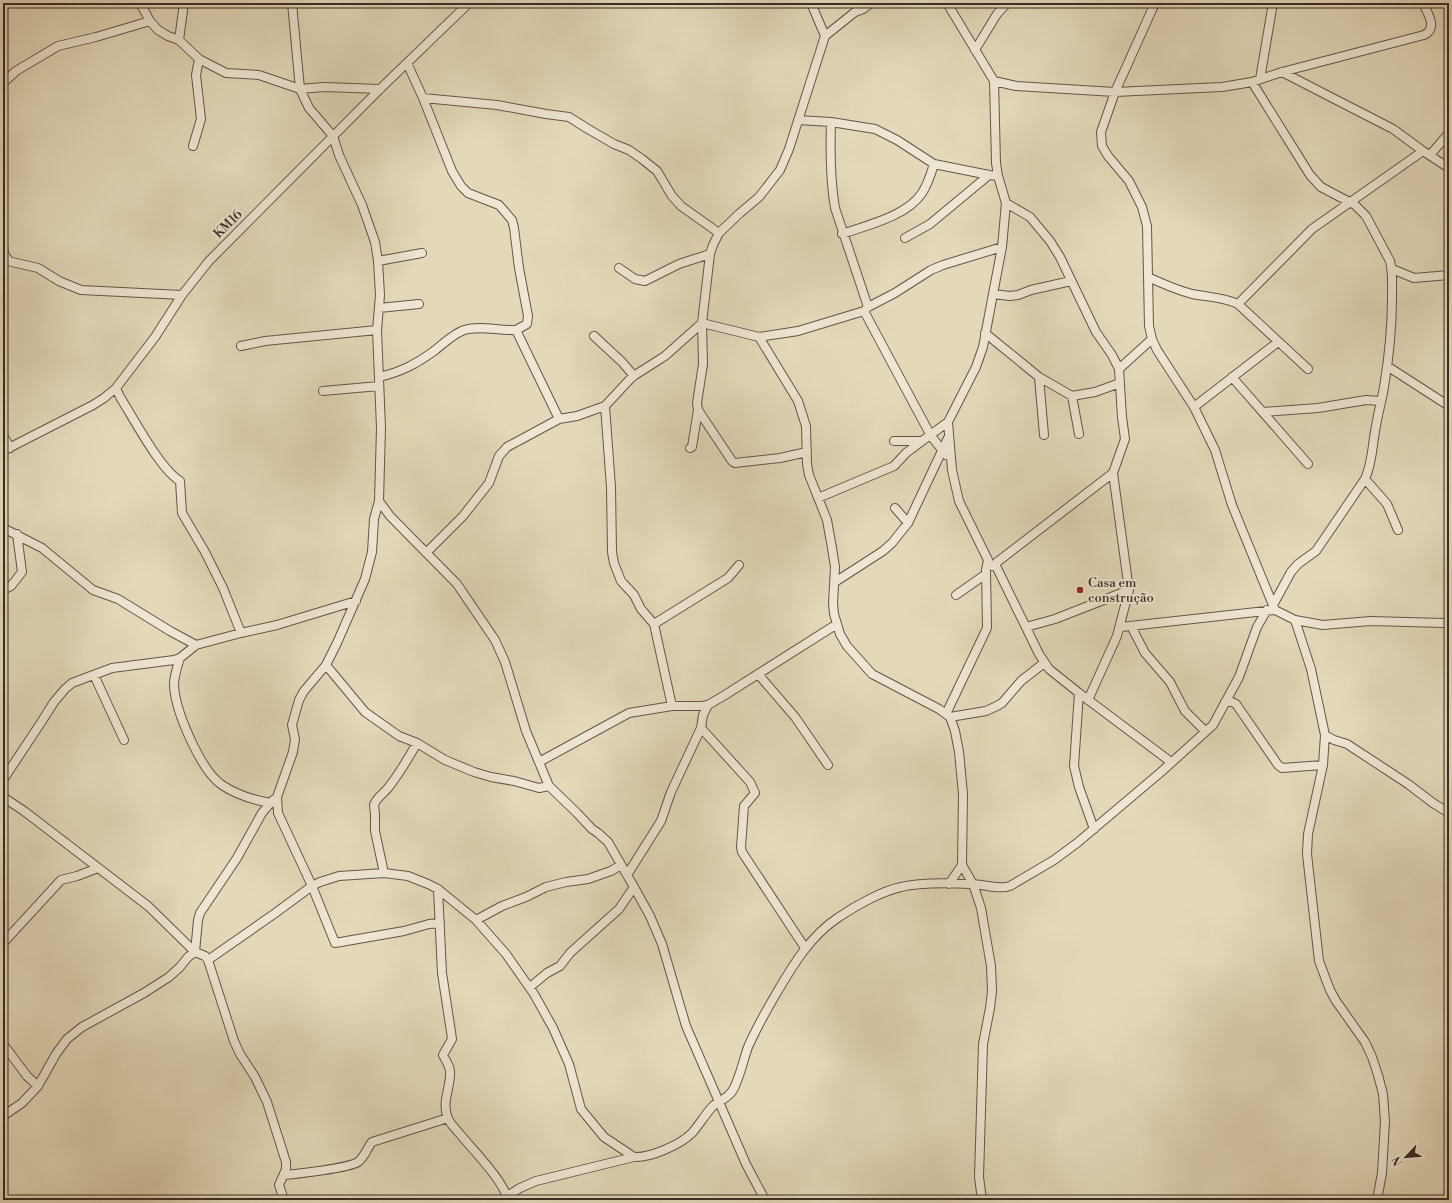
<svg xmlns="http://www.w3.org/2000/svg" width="1452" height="1203" viewBox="0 0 1452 1203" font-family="'Libre Bodoni',serif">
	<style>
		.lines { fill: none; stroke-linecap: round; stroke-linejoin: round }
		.minor-casing { stroke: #64564b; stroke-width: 10 }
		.minor { stroke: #ede6d2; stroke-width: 8 }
		.poi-dot { fill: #8f2418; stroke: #ede6d2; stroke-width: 1.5 }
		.labels { text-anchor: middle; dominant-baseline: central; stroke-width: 4; stroke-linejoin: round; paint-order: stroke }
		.street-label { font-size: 13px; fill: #392b26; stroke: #ede6d2 }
		.poi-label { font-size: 13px; fill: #392b26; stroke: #ede6d2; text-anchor: start }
	</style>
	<rect width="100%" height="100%" fill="#e3d9b9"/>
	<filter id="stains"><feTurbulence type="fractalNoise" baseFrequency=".005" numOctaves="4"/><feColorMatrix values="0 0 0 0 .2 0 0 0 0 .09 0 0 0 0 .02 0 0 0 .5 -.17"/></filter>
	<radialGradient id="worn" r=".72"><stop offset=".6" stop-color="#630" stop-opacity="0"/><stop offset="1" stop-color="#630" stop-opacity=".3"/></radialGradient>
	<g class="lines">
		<defs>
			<path id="minor" d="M140,3L150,21L158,30L168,36L179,40L199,59L226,73L259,75L300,89L324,87L380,89
				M292,3L300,89L309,108L333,136L339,155L362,205L375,242L378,261L380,295L377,330L381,428L379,501
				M811,3L825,36
				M1155,3L1115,92L1101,132L1102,146L1108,156L1129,181L1142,207L1147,226L1149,326L1152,339L1157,350L1194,407L1215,450L1232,505L1275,610
				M179,40L184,3
				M975,50L997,14L1007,3
				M407,63L423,98L452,171L461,186L468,193L499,205L512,220L514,228L519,268L528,316L527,324L516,330
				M1282,72L1393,129L1423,151L1449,168
				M1260,79L1273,3
				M994,81L1016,86L1115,92L1222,87L1252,82L1282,72L1424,35C1438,28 1428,14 1423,3
				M1252,82L1310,175L1321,187L1355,205L1366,216L1390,261C1393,273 1392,285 1392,298C1392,327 1389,357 1384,387C1382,400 1378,413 1376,426C1372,445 1373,461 1365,479L1316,551L1298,564L1291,572L1273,605
				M3,83L16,71L58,46L96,37L150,21
				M423,98L497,105L546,114L569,117L588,129L614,144L629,150L642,159L657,171L672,196L681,206L719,233
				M798,120L831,122L875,129L897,140L934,164L989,175L998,176
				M831,122C830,151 830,179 835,208L868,307
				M193,146L201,119L196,75L199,59
				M1430,155L1449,133
				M3,199V224
				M1006,203L1030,217L1050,241L1060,257L1096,332L1112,355L1119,369L1122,417L1125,439L1113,473L1129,590L1117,636L1088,700
				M842,234C868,225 907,216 922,193C928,184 931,174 934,164
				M905,238L930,224L989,175
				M3,245L4,254L9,261
				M3,260L38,268L59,281L81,290L182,295
				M378,261L422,253
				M619,268L635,279L645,281L679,264L710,254
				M1392,269L1414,278L1449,275
				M1148,277C1163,284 1177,290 1192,294C1208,297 1223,297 1238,304L1308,369
				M993,294L1010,296L1018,295L1031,290L1071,281
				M1238,304L1312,229L1423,151
				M379,308L419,304
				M864,311L931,436L946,455
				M702,323L759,337L798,331L864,311L868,307L895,293L931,270L943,265L1002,247
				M985,333L1039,377L1072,396L1095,392L1120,383
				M594,336L622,362L634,376
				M759,337L798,401L806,426L807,464L809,475L827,520L832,548L835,567L833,603L834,614L840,634L847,646L872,674L939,709L950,717L955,731L959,752L963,794L962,865L973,884L981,908L991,966L992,991L990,1008L983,1044L979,1177L982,1200
				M241,346L265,341L377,330
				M1387,366L1449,406
				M1119,369L1152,339
				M379,377C401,372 416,364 434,351C443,344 453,334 464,330C480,325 499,331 516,330L559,419
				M1039,377L1044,435
				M1232,377L1308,464
				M116,388L120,397C134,419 160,469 180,481L182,513L205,552L223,588L241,633
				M323,391L379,386
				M1072,396L1079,434
				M605,406L611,487L612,552L614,563L621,581L634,595L641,609L654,624L672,706
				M1194,407L1278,342
				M1263,412L1318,408L1366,400L1381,401
				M3,435L10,448
				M894,441H922L948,422
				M690,448L692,447L698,410
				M3,451L93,405L104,398L116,388L155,337L182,295L209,261L380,89L469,3
				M807,452L780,458L735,463L732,461L698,410L697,403L703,364L702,323L710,254L713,245L719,233L740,213L759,197L780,170L789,149L825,36L855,12L863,9L871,3
				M1365,479L1387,504L1398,530
				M818,498L894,466L906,453L922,441
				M895,508L908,523
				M3,528L42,548L93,590L118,599L170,631L196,645
				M426,553L463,516L489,483L499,456L507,447L559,419L577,416L605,406L632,377L665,356L702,323
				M995,564L1039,654L1049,669L1079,693L1171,762
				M992,566L1113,473
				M835,582L883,551L892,543L908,523L948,438
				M3,590L11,586L22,572L17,534
				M956,595L986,574
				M1295,620L1311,669L1325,735L1323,765L1308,834L1307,854L1319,961L1330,990L1336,1001L1365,1042L1372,1057L1378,1075L1383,1094L1385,1121L1382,1173L1377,1200
				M654,624L728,578L739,565
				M1131,626L1145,653L1170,682L1185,711L1205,731
				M1026,627L1055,619L1129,590
				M1121,627L1275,610L1295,620L1323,625L1371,621L1443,623
				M180,658C177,667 174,676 174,685C175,711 201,771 222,785C237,795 253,800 271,803
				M326,665L365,712L399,736L417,743L445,760L474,772L491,777L514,781L539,788L549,786
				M758,674L795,717L828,765
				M94,675L124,740
				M1079,693L1074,766L1079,787L1094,829
				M1225,702H1232L1236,704L1278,765L1282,768L1323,765
				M946,714L987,628L986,570L988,560L959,501L952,470L948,422L976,367L983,347L993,294L1002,247L1006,203L998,176L996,163L994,81L947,3
				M950,717L986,711L997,706L1002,703L1021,681L1044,663
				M701,728L750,782L755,793L744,806L741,847L742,852L805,948
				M1325,735L1334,740L1347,744L1408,784L1433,803L1449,813
				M539,762L629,713L672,706H701L708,705L725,695L837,624
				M3,780L42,721L54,702L65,689L72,683L112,668L174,660L180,658L196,645L241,633L277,625L356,601
				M3,797L24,811L148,906L195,952L205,956L208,960L234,1041L240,1054L255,1077L267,1102L286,1162V1169L279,1185L284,1200
				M384,873L375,831V814L374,805C376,798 383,794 388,788C399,774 408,759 417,743
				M627,875L661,821L671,792L701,728L703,715L708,705
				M949,884L962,865
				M438,889L442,973L451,1032L452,1039L443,1055C446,1061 450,1066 450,1072C451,1087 441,1103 448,1118C450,1124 455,1128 459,1133C473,1150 503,1180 508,1200
				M476,920L502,906L526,897L546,887L566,882L588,879L611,871L621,865
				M440,923L429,924L404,931L335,943L312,886L278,813L277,797L293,752L295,739L292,725L299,700L304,691L326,665L337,643L365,579L372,552L374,519L379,501L390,516L457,584L495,640L505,662L526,731L549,786L577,813L592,829L598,833L608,842L634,887L650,916L662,944L686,1026L746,1164L765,1200
				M3,943L61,880L77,876L98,868
				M195,952L198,920L200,913L237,858L262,813L273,800
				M208,960L274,914L312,886L320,882L339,876L384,873L408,876L428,884L438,889L476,920L506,954L534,994L553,1028L569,1064L581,1109L604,1137L634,1157
				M530,987L547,973L560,966L570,953L619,909L634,887
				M3,1044L27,1076L38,1086
				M3,1116L22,1103L38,1086L56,1054L67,1039L82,1027L144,993L169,977L180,967L188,957L195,952
				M284,1175C297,1174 349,1168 358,1162C364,1158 367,1148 372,1142L448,1118
				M507,1196L520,1188L536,1181L634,1157C650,1158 680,1145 692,1133C699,1125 705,1115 712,1107C719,1099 726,1101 733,1090C740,1077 743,1061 748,1047C756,1029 766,1011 776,994C793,965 810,936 839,917C855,906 882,891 901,887C921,882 951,883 971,884C984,884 998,890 1010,886L1054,860L1077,843L1161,772L1213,725L1239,677L1257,627L1267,610"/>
		</defs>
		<use href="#minor" class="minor-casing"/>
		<use href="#minor" class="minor"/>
	</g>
	<circle class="poi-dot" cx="1080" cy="590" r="4"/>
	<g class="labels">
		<g class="street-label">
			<text transform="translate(228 224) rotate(-45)">KM16</text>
		</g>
		<g class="poi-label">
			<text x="1088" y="583">Casa em<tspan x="1088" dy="15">construção</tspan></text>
		</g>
	</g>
	<rect width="1452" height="1203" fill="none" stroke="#e3d9b9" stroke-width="16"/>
	<rect x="4" y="4" width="1444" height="1195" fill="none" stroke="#392b26" stroke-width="2"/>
	<rect x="8" y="8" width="1436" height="1187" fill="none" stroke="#392b26"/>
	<g transform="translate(1406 1157) rotate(244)" stroke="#ede6d2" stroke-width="3" paint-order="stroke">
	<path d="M0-3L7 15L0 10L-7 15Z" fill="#392b26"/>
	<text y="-6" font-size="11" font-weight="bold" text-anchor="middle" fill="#392b26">N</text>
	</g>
	<rect width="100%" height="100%" filter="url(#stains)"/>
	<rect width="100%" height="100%" fill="url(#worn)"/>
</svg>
